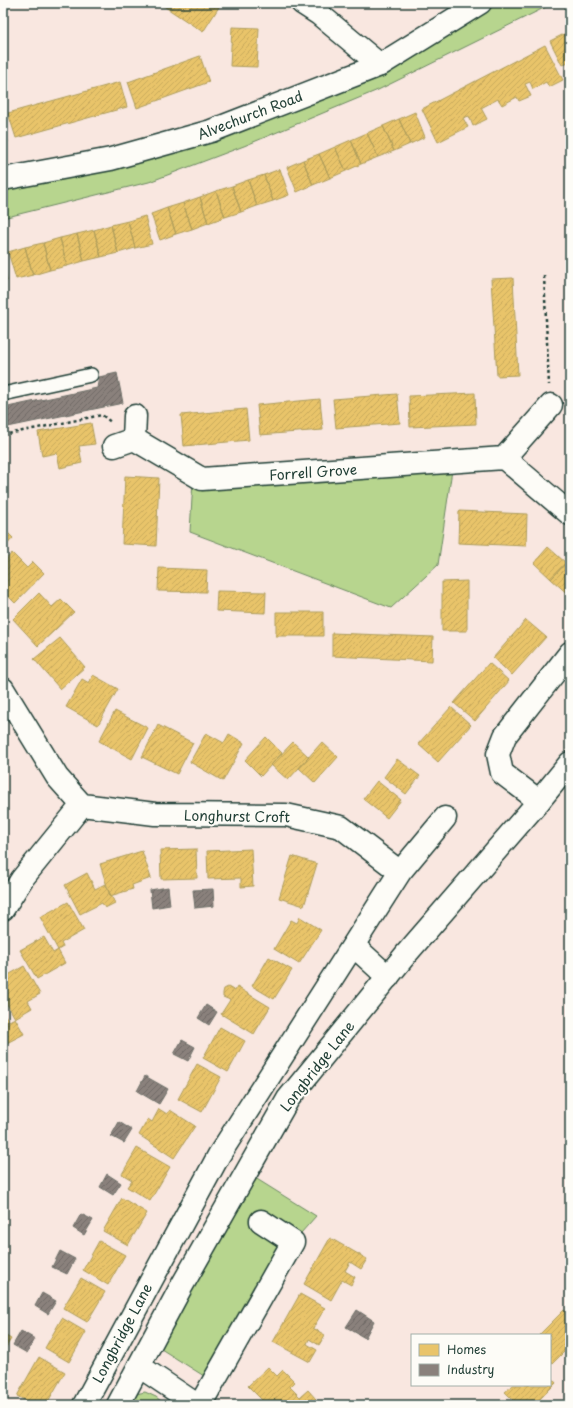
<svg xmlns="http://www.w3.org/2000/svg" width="573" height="1408" viewBox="0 0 573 1408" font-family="'Playpen Sans',sans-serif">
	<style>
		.grass { fill: #b7d58e; stroke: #6b8961 }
		.homes { fill: url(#homes-hatch); stroke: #ac9c5a }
		.industry { fill: url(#industry-hatch); stroke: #6a6d66 }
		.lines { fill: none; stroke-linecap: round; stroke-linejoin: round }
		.lane-casing { stroke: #1f3d34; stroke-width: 16 }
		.street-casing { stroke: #1f3d34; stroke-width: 25 }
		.secondary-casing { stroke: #1f3d34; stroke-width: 25 }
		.path { stroke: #1f3d34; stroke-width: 2.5; stroke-dasharray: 3 3; stroke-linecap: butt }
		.lane { stroke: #fdfcf7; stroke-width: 13 }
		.street { stroke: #fdfcf7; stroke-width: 22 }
		.secondary { stroke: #fdfcf7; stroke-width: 22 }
		.labels { text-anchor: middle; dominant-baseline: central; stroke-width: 4; stroke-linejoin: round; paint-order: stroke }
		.street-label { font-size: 14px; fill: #1f3d34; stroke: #fdfcf7 }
	</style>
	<defs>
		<pattern id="homes-hatch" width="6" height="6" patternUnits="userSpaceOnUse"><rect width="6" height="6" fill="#e9c46a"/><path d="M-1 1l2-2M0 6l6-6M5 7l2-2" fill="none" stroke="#c7a95c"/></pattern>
		<pattern id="industry-hatch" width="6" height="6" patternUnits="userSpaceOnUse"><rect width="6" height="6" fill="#8a817c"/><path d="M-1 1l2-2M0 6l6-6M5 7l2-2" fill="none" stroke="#706b66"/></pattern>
	</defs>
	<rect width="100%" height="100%" fill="#f9e7e0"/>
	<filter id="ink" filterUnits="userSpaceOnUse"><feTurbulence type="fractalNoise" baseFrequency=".025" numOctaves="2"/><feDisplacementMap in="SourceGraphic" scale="8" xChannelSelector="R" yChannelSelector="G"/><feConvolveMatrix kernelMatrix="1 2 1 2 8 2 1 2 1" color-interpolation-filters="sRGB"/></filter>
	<g filter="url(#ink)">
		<path class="grass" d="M499,3H554L378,90L244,146L149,182L3,218V185L131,157L462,25Z
			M452,470L438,565L391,608L190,532L193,481Z
			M252,1176L316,1216L293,1242L204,1376L161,1349L221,1231Z
			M145,1392L156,1397L166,1405H125L136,1394Z"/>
		<path class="homes" d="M163,3H213L219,7L203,32L162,5Z
			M232,27L259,28L257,67L230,66Z
			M570,31V61L562,65L550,41Z
			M545,45L563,80L549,87L546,82L533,89L530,82L525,84L531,96L519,101L517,97L502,105L498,99L481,108L487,119L473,126L469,116L463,118L468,127L438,142L422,109Z
			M200,56L209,82L137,108L128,82Z
			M120,82L127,107L16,138L8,113Z
			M415,112L425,137L410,144L399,119Z
			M3,119L8,142L3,143Z
			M399,119L410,144L394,151L383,126Z
			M383,126L394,151L378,157L367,133Z
			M367,133L378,157L361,164L351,140Z
			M351,140L361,164L346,171L335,147Z
			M335,147L346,171L330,178L319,154Z
			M319,154L330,178L313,185L303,160Z
			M303,160L313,185L297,192L287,167Z
			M280,169L289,195L273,201L264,175Z
			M264,175L273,201L257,206L248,180Z
			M248,180L257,206L241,212L232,186Z
			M232,186L241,212L225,217L216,191Z
			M216,191L225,217L208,223L200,197Z
			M200,197L208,223L192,229L183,203Z
			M183,203L192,229L176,234L167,208Z
			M167,208L176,234L160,240L151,214Z
			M145,216L152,244L135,248L128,221Z
			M128,221L135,248L118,253L111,225Z
			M111,225L118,253L101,257L94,230Z
			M94,230L101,257L84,261L77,234Z
			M77,234L84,261L67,266L60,238Z
			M60,238L67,266L50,270L43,243Z
			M43,243L50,270L33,275L25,247Z
			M25,247L33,275L16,279L8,252Z
			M3,262L7,281L3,282Z
			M513,278L518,375L497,376L491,279Z
			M475,393L476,424L410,427L409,396Z
			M397,394L400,423L336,428L333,399Z
			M320,399L323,430L260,435L257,405Z
			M246,409L249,440L184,446L181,415Z
			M91,423L95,444L79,446L82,463L60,468L57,453L42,456L38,432Z
			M125,476L159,478L156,546L122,544Z
			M459,511L527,514L526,546L458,543Z
			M3,528L13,538L3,549Z
			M548,547L566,563L551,579L534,563Z
			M12,553L27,568L33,562L44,573L15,603L3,591V563Z
			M566,563L570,567V596L551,579Z
			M159,568L207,570L206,592L158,591Z
			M467,581V631H442V582Z
			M217,591L266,592L265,613L216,611Z
			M39,593L52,607L61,599L74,612L38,646L13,619Z
			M276,612H323V636H276Z
			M526,620L546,637L512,675L493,658Z
			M332,633L433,637L432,661L332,656Z
			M60,638L85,667L60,689L34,659Z
			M489,663L509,681L475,721L454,703Z
			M93,675L118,689L98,725L66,707L82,679L89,683Z
			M451,707L471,725L438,762L418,744Z
			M115,711L148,728L132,759L99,741Z
			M158,725L193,743L177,774L142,757Z
			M206,733L224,743L229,734L244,743L223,781L190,762Z
			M266,737L282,753L261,776L245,760Z
			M293,742L309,757L288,780L271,765Z
			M322,742L338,757L315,783L299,768Z
			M397,759L420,776L406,794L384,777Z
			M377,781L401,800L387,818L363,799Z
			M196,849L197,878L161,879L160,850Z
			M251,849L253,886L241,887V878L208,879L207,851Z
			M142,851L151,878L132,885L133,889L110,896L100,864Z
			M292,856L317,864L304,906L279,898Z
			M87,873L95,889L105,884L115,903L105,908L102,903L80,914L65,885Z
			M68,902L84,930L61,943L63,947L58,950L40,917Z
			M300,917L321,930L299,964L274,949L291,920L297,923Z
			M44,937L53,953L58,950L65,963L37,979L20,950Z
			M269,957L292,970L274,999L252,986Z
			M24,966L40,994L28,1001L32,1008L15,1018L3,997V978Z
			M228,987L235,991L237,987L270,1007L254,1034L221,1014L230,1000L223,997V993L224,989Z
			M3,1012L9,1021L15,1018L24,1034L3,1045Z
			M220,1027L245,1041L228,1072L203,1058Z
			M197,1064L221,1077L202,1112L178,1099Z
			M159,1109L167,1114L170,1110L195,1126L174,1158L139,1135L148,1119L152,1122Z
			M137,1148L170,1167L150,1201L127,1187L132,1180L122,1174Z
			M122,1198L147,1213L128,1245L103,1231Z
			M330,1238L367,1259L361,1269L350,1262L345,1271L355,1277L351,1285L342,1280L331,1300L304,1284Z
			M99,1241L125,1255L108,1285L83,1270Z
			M81,1278L105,1292L87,1322L63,1308Z
			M300,1294L325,1308L313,1328L325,1335L319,1345L309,1339L307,1344L317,1350L310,1362L273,1342Z
			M564,1310L570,1316V1346L553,1363L550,1361V1335H539Z
			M62,1318L86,1332L69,1362L45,1348Z
			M3,1334L11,1339L3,1352Z
			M39,1357L65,1372L46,1405H34L17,1396Z
			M268,1367L277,1376L283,1370L295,1382L290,1387L300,1397L308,1390L316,1399L310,1405H267L248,1386Z
			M550,1376L556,1383L534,1405H518L505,1392L513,1385H550Z"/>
		<path class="industry" d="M117,373L123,403L3,428V408L97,388L99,377Z
			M168,887L170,905L152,908L150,890Z
			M213,889L214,906L195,908L193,890Z
			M206,1005L217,1012L209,1025L198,1018Z
			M182,1040L195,1047L188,1061L174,1054Z
			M145,1076L168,1089L159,1104L137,1091Z
			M119,1122L132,1130L124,1143L111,1136Z
			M107,1174L121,1183L113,1195L100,1187Z
			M81,1214L93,1220L84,1235L73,1228Z
			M60,1251L75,1259L67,1274L52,1267Z
			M42,1293L56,1301L48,1314L35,1306Z
			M357,1310L374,1321L365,1338L346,1327Z
			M21,1331L35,1339L27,1353L13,1345Z"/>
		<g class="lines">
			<defs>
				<path id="lane" d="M3,394L91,375"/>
				<path id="street" d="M302,3L319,14L380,65
					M134,439L135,416
					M114,446L134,439L202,479L504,458L570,514
					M504,458L551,405
					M3,689L57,777L82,805
					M539,801L502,773L498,754L505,736L570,653
					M3,909L22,879L82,805L155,814L286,815L341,827L400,872
					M354,946L388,977
					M139,1366L197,1405
					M84,1405L219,1155L400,872L445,818
					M200,1405L293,1242L261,1221"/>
				<path id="secondary" d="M3,179L111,159L211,131L380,65L480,3
					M118,1405L180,1289L288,1099L407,953L539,801L570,763"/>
			</defs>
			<use href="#lane" class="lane-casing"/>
			<use href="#street" class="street-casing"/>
			<use href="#secondary" class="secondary-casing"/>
			<path class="path" d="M544,276L549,385
				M3,435L102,415L112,423"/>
			<use href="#lane" class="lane"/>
			<use href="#street" class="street"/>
			<use href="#secondary" class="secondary"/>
		</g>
	</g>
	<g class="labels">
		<g class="street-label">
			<text transform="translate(250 115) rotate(-21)">Alvechurch Road</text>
			<text transform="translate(313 472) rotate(-4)">Forrell Grove</text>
			<text transform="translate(237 816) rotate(1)">Longhurst Croft</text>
			<text transform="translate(317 1066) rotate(-52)">Longbridge Lane</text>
			<text transform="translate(122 1333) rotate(-62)">Longbridge Lane</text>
		</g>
	</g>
	<rect width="573" height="1408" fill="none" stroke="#fdfcf7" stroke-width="16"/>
	<rect x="8" y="8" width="557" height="1392" fill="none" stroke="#1f3d34" stroke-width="1.5" filter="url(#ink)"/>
	<rect x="411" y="1334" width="140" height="52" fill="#fdfcf7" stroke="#a4b0a9"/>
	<rect x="419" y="1344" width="20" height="12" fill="#e9c46a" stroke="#a4b0a9"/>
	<text x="447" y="1354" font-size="12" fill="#1f3d34">Homes</text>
	<rect x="419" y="1364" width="20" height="12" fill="#8a817c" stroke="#a4b0a9"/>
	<text x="447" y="1374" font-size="12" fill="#1f3d34">Industry</text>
</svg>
